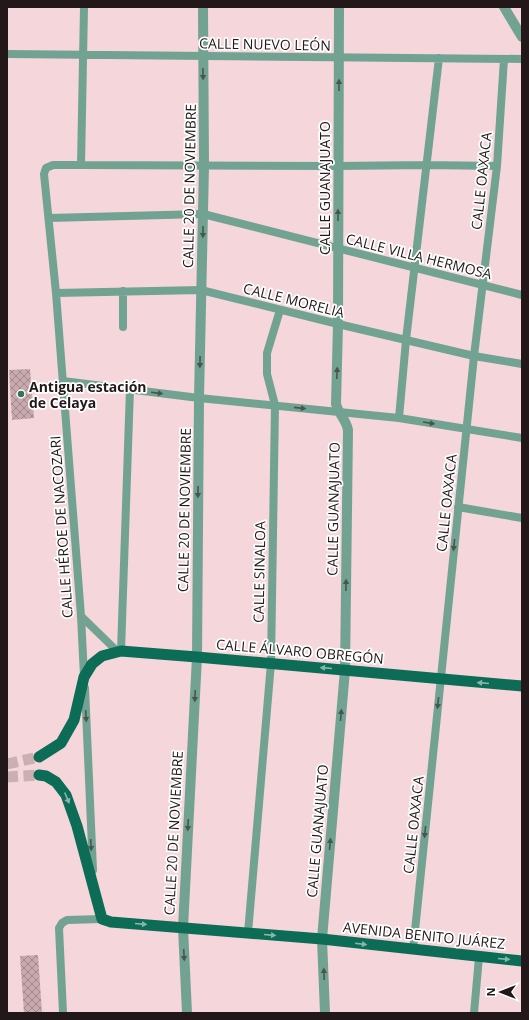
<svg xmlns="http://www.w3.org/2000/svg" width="529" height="1020" viewBox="0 0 529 1020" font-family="'Open Sans',sans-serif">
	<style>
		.building { fill: url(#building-cross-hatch) }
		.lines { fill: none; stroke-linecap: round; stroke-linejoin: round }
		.primary-tunnel { stroke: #cbb0b3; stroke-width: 11; stroke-dasharray: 11 5.5; stroke-linecap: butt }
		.minor { stroke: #72a392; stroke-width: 8 }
		.tertiary { stroke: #72a392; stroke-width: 10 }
		.primary { stroke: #0d6c55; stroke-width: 11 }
		.oneway { fill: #46574f }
		.oneway2 { fill: #86b6aa }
		.poi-dot { fill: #34735f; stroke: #fff; stroke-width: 1.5 }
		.labels { text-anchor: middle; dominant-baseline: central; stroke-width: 3.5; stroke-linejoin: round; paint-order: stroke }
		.street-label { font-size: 14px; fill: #221819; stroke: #fff }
		.poi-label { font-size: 14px; font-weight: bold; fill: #221819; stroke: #fff; text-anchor: start }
	</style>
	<defs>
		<pattern id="building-cross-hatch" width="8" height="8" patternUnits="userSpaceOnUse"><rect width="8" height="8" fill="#c8aaae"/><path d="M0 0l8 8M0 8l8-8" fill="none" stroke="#a2898d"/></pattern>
	</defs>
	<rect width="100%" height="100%" fill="#f5d6da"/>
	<path class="building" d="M30,369L34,418L12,420L9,370Z
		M38,955L42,1013H24L20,956Z"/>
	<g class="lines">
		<path class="primary-tunnel" d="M7,764L39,757
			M7,777L39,775"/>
		<path class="minor" d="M7,54L522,59
			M81,165L84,7
			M49,218L203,214L522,295
			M123,291V327
			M56,293L201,290L338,324L474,356L522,364
			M63,381L199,398L399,418L522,438
			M399,418L406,340L439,58
			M458,507L522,518
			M81,616L118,652
			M121,651L130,389
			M84,676L81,616L56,293L44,174L46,168L53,165H81L338,166L426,165L497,166
			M85,688L93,870
			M248,933L271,663L275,405L267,374V353L280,310
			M413,950L474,356L497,166L504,59
			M63,1013L59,928L62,923L67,920L102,919
			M474,1013L479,957"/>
		<path class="tertiary" d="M504,7L522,37
			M187,1013L183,928L197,657L199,398L204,166L203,7
			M325,1013L322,939L345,670L348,430C346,419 339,415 336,404L338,324L339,7"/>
		<path class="primary" d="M39,757L61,743L74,720L84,677L92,664L102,656L121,651L197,657L522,686
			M39,775L46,776L56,782L66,795L77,826L102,919L111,922L322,939L522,961"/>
	</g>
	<defs><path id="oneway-solid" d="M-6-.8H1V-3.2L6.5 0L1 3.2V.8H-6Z"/></defs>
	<g class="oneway">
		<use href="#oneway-solid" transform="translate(203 74) rotate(89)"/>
		<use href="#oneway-solid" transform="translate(339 85) rotate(-90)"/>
		<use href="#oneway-solid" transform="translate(338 215) rotate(-90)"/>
		<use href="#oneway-solid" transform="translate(203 232) rotate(91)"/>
		<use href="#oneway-solid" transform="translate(200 362) rotate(91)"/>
		<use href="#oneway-solid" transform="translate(337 373) rotate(-88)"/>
		<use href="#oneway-solid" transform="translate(157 393) rotate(7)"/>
		<use href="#oneway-solid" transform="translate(300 408) rotate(6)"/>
		<use href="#oneway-solid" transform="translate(429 423) rotate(9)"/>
		<use href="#oneway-solid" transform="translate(198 492) rotate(91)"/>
		<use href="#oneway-solid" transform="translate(454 545) rotate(96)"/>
		<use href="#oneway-solid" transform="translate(346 585) rotate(-89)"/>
		<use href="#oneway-solid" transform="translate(195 696) rotate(93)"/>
		<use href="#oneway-solid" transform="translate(438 703) rotate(96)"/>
		<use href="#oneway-solid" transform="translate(341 715) rotate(-85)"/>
		<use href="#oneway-solid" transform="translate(86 716) rotate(87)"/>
		<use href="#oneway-solid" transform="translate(188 825) rotate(93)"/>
		<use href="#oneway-solid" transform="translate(425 832) rotate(96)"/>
		<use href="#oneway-solid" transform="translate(330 844) rotate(-85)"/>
		<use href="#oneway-solid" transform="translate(91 845) rotate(87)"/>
		<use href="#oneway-solid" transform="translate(184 955) rotate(87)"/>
		<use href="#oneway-solid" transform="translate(324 974) rotate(-92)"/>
	</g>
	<g class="oneway2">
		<use href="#oneway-solid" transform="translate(326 668) rotate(-175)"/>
		<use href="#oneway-solid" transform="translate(483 683) rotate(-175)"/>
		<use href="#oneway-solid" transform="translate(67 798) rotate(67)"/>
		<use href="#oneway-solid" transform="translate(141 924) rotate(5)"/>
		<use href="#oneway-solid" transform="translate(270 935) rotate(5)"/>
		<use href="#oneway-solid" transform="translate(361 944) rotate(7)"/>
		<use href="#oneway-solid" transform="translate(504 959) rotate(5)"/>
	</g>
	<circle class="poi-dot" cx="21" cy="394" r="4"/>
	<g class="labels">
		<g class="street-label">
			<text transform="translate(265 44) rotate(1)">CALLE NUEVO LEÓN</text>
			<text transform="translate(481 181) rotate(-84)">CALLE OAXACA</text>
			<text transform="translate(189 186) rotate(-89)">CALLE 20 DE NOVIEMBRE</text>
			<text transform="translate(324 188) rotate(-90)">CALLE GUANAJUATO</text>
			<text transform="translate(419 256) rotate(14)">CALLE VILLA HERMOSA</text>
			<text transform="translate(294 300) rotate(14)">CALLE MORELIA</text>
			<text transform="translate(446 503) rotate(-84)">CALLE OAXACA</text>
			<text transform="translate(333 509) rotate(-89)">CALLE GUANAJUATO</text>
			<text transform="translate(184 510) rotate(-89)">CALLE 20 DE NOVIEMBRE</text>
			<text transform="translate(61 527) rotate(-94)">CALLE HÉROE DE NACOZARI</text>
			<text transform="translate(259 572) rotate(-89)">CALLE SINALOA</text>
			<text transform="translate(300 651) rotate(5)">CALLE ÁLVARO OBREGÓN</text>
			<text transform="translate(413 825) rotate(-84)">CALLE OAXACA</text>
			<text transform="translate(317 831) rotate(-85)">CALLE GUANAJUATO</text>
			<text transform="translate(173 833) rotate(-87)">CALLE 20 DE NOVIEMBRE</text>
			<text transform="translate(424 935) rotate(6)">AVENIDA BENITO JUÁREZ</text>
		</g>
		<g class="poi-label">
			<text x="29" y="386">Antigua estación<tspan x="29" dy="16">de Celaya</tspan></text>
		</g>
	</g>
	<rect width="529" height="1020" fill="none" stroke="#221819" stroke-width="16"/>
	<g transform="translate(501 992) rotate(270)" stroke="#ffffff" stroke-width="3" paint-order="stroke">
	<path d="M0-3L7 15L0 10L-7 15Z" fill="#221819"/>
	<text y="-6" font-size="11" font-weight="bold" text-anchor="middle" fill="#221819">N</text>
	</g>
</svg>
